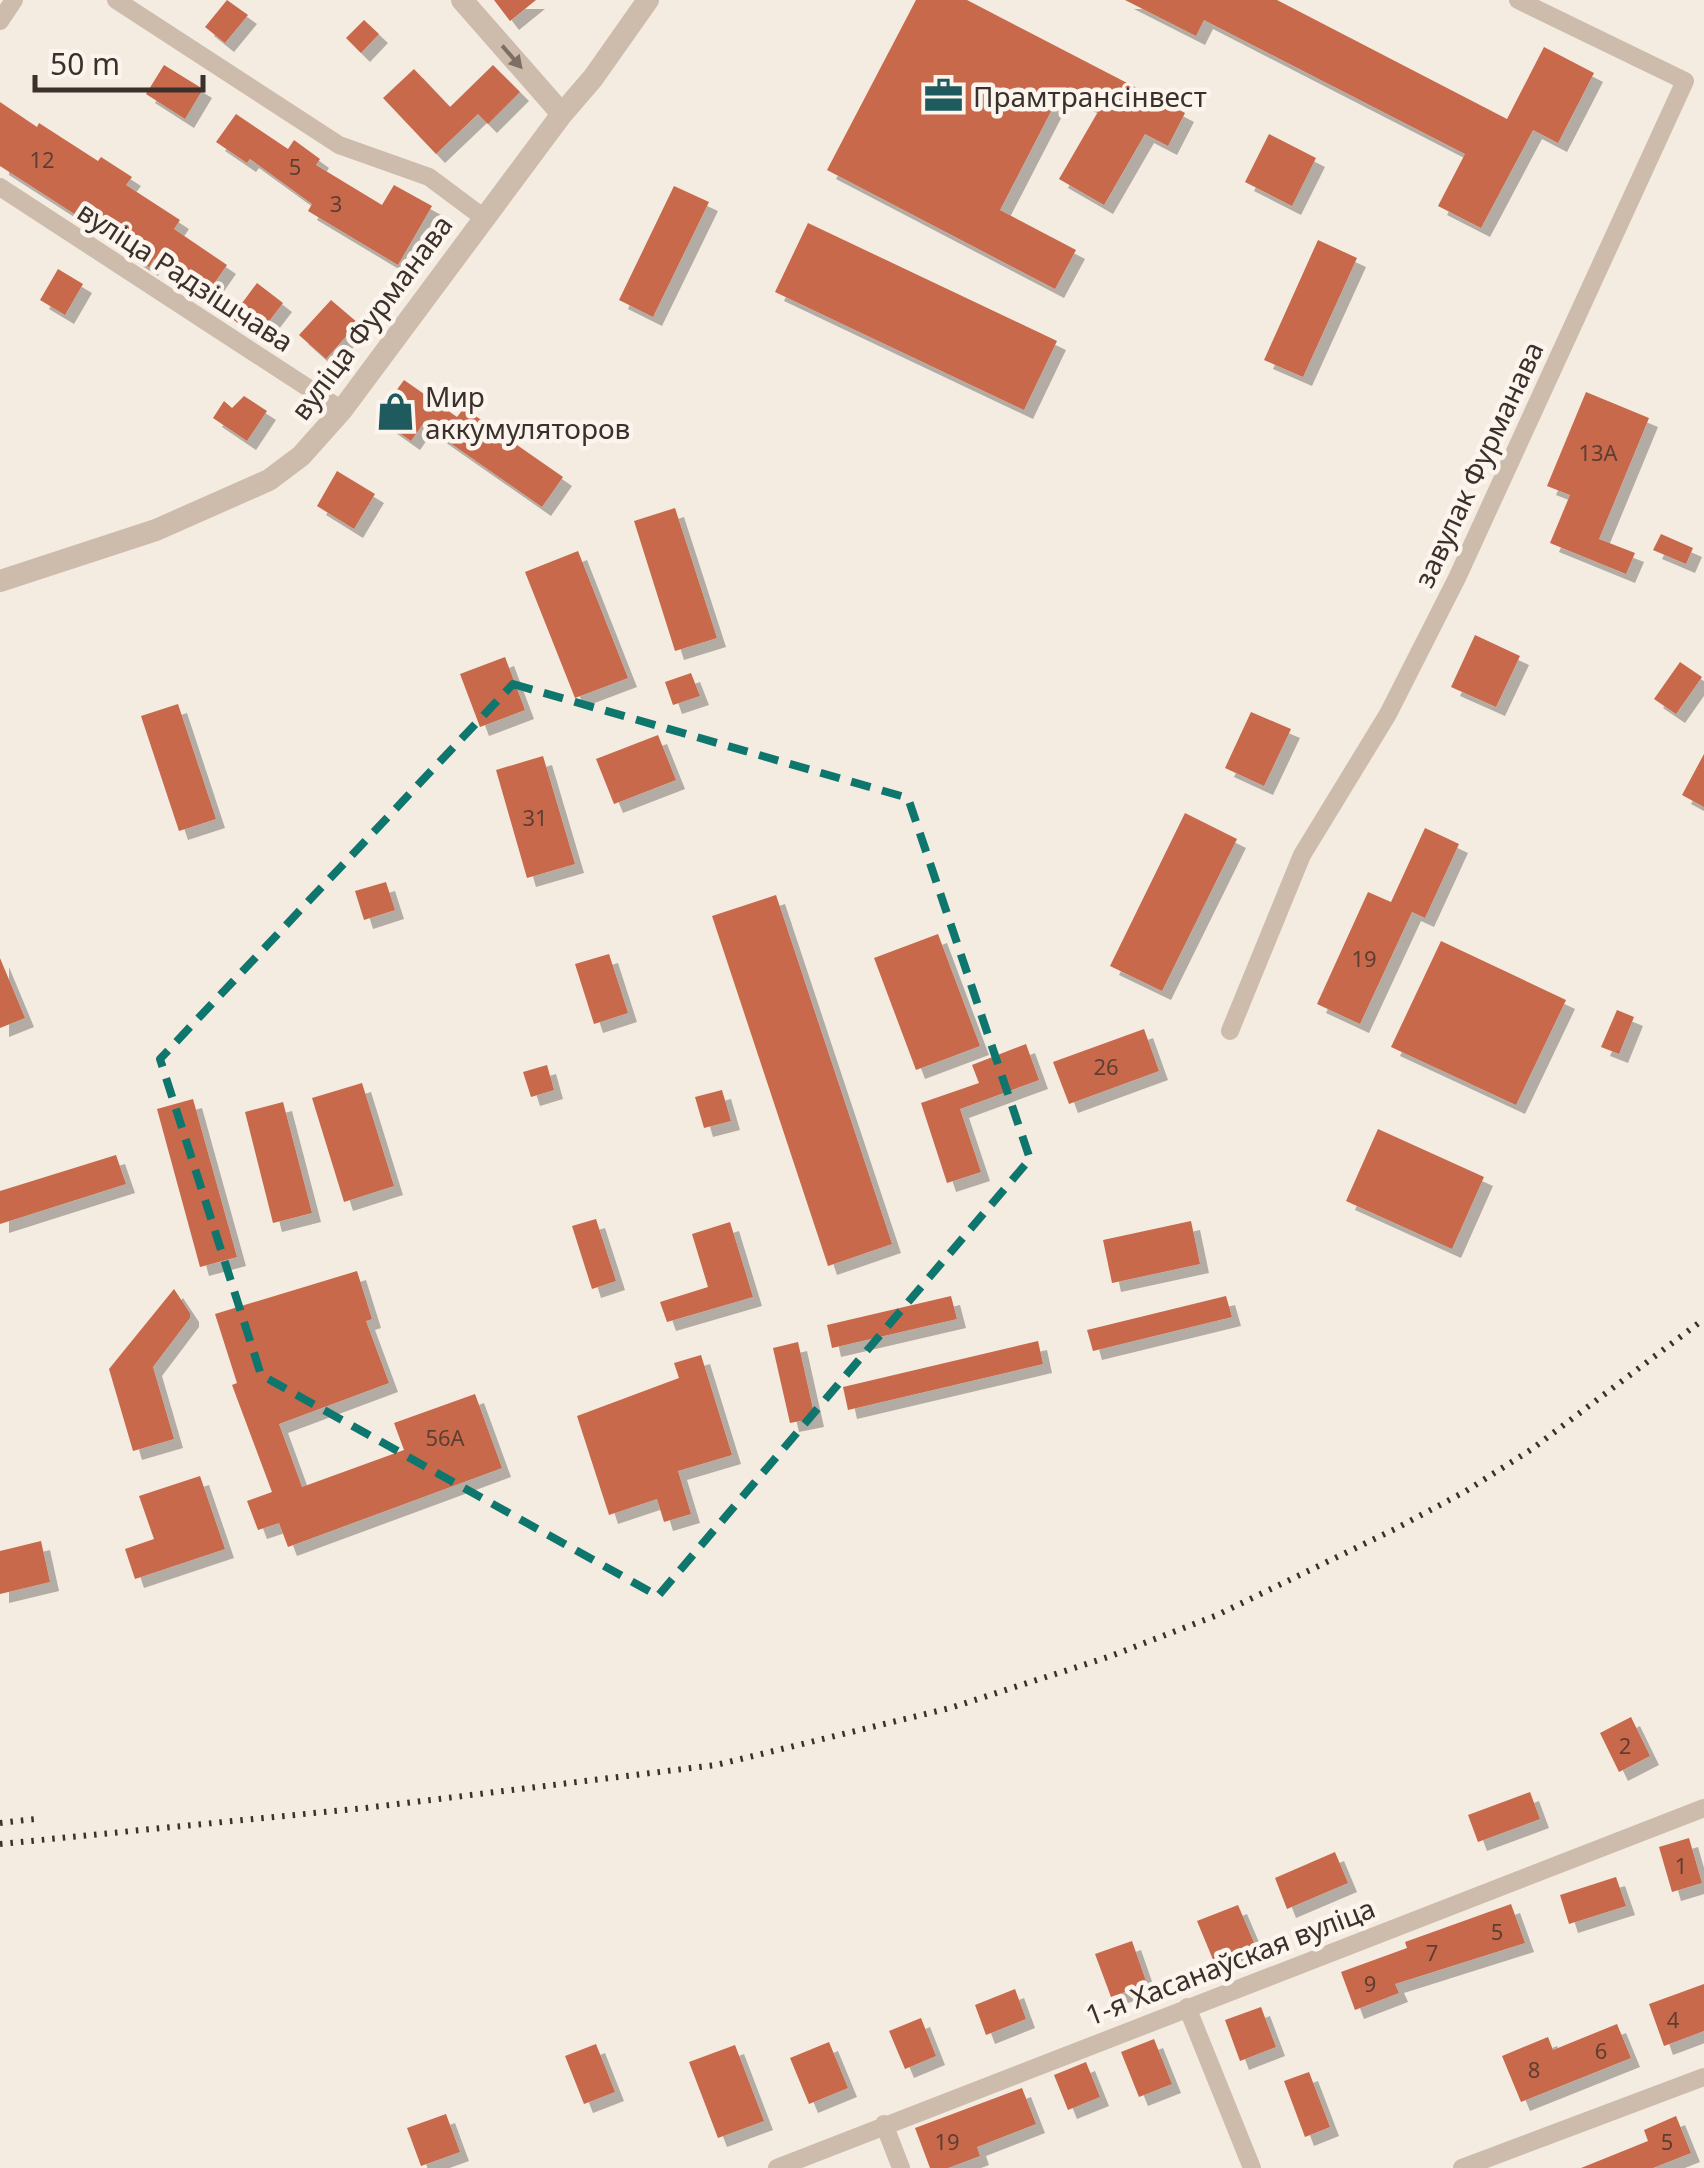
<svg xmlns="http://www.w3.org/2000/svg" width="1704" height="2168" viewBox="0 0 1704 2168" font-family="'Noto Sans',sans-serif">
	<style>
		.building { fill: #c8694b; filter: url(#shadow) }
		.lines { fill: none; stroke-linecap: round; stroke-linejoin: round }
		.minor { stroke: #cdbbac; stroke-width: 18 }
		.tertiary { stroke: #cdbbac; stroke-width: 22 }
		.rail { stroke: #3b302b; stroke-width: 6; stroke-dasharray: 2.5 8; stroke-linecap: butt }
		.oneway { fill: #7d6f65 }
		.marked { fill: none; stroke: #0f766e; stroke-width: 8; stroke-dasharray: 20 12; stroke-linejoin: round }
		.labels { text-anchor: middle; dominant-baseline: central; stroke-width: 9; stroke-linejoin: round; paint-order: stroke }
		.number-label { font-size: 22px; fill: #5e3e33 }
		.poi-label { font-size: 28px; fill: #3b302b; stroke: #fbf5ee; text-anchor: start }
		.street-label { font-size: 28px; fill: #3b302b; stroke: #fbf5ee }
	</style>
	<defs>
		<filter id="shadow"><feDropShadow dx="9" dy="9" stdDeviation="0" flood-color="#0004"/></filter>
	</defs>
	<rect width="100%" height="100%" fill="#f4ebe1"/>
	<path class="building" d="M227,0L248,15L225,43L205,27Z
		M494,0H536L510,21Z
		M916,0H967L1185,113L1168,146L1145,134L1104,205L1059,179L1099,110L1062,90L1000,210L1076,250L1055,289L827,170Z
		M1125,0H1277L1507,119L1544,47L1594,73L1558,143L1533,130L1481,228L1438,206L1465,154L1204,20L1196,36Z
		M364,20L379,34L361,53L346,38Z
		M164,65L203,89L185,119L146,94Z
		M493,65L520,92L488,124L478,114L436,154L383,98L414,69L450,107Z
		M0,102L37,127L39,123L98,161L101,157L132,177L126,185L180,220L174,229L227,265L206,295L154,259L149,267L119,248L121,244L0,166Z
		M236,114L288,149L294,140L320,159L316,165L382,205L394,185L432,206L398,265L308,211L312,204L250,159L247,163L216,142Z
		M1269,134L1316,158L1292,206L1245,182Z
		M674,186L709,202L653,317L619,300Z
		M808,223L1057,341L1024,410L775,292Z
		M1318,240L1357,258L1303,377L1264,360Z
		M58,269L83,284L65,315L40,300Z
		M257,283L283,303L257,337L231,318Z
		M331,300L358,323L326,359L299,335Z
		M404,380L457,417L464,408L563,477L542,507L423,424L411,441L377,417Z
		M1586,392L1649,418L1599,539L1635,553L1626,574L1550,543L1570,495L1547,486Z
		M244,396L267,411L247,441L213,418L224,401L232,408Z
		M337,471L375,494L354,529L317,506Z
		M675,508L717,638L675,651L634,521Z
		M1661,534L1693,548L1686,564L1653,550Z
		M578,551L628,678L575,698L525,572Z
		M1475,635L1520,656L1496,707L1451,687Z
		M505,657L525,710L480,727L460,674Z
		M1680,662L1702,677L1676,714L1654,699Z
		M691,673L700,696L673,705L665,682Z
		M178,704L216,819L179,831L141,716Z
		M1251,712L1291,729L1264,786L1225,768Z
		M658,735L676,780L614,804L596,759Z
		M1704,754V807L1682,795Z
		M543,756L575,864L527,878L496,770Z
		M1185,813L1237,839L1162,991L1110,966Z
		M1425,828L1459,844L1425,918L1412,912L1360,1024L1317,1004L1368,892L1391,902Z
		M386,882L395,910L364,920L355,891Z
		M776,895L892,1244L828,1266L712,916Z
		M938,934L980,1046L916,1070L874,958Z
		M1441,941L1566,1000L1516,1105L1391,1047Z
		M609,954L628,1013L594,1024L575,964Z
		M0,958L25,1018L0,1028Z
		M1617,1010L1634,1017L1619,1054L1601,1047Z
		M1144,1029L1159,1071L1069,1104L1053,1062Z
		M1026,1044L1039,1080L960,1109L981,1172L947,1183L921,1103L979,1083L972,1065Z
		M547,1065L554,1090L531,1097L523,1072Z
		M362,1083L394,1186L344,1202L312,1098Z
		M722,1090L731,1121L704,1128L695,1097Z
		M193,1099L237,1257L200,1267L157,1109Z
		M283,1102L312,1213L273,1223L245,1112Z
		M1378,1129L1484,1177L1452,1249L1346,1201Z
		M116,1155L126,1184L0,1224V1191Z
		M596,1219L616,1281L592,1289L572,1226Z
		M1191,1221L1200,1264L1112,1283L1103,1240Z
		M730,1222L753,1297L667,1322L660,1302L708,1287L692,1234Z
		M357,1271L372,1319L366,1321L389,1383L279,1424L302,1487L404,1450L394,1423L475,1394L502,1468L288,1547L279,1523L258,1530L247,1501L272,1492L232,1385L237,1383L215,1314Z
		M174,1289L190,1313V1318L153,1367L174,1439L133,1451L109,1369Z
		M951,1296L957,1319L832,1348L827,1325Z
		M1226,1296L1232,1317L1093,1351L1087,1330Z
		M1038,1341L1043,1364L848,1410L843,1387Z
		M798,1342L815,1418L790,1423L773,1348Z
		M701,1355L732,1455L678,1471L691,1514L664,1522L657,1499L609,1515L577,1416L679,1378L674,1363Z
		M200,1476L225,1549L135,1579L125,1549L154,1539L139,1496Z
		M41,1541L50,1582L0,1594V1551Z
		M1631,1717L1650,1756L1619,1772L1600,1733Z
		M1530,1792L1540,1819L1478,1842L1468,1815Z
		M1689,1838L1702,1883L1672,1892L1659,1847Z
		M1335,1852L1348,1883L1287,1909L1275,1878Z
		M1616,1877L1626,1906L1569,1924L1560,1895Z
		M1511,1904L1525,1943L1395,1984L1399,1993L1355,2010L1341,1972L1407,1948L1405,1942Z
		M1238,1905L1255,1945L1214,1962L1197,1921Z
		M1132,1941L1147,1984L1111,1997L1095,1954Z
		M1704,1984V2031L1664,2046L1649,2004Z
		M1015,1989L1026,2019L986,2035L975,2005Z
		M1261,2007L1276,2047L1240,2061L1225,2020Z
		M921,2018L936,2056L905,2069L889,2031Z
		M1617,2024L1631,2058L1521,2102L1502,2056L1548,2037L1553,2050Z
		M1154,2039L1172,2084L1139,2097L1121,2052Z
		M829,2042L848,2088L809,2104L790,2058Z
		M596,2044L615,2092L584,2104L565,2056Z
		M735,2045L764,2121L718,2138L689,2062Z
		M1086,2062L1100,2097L1068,2110L1054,2075Z
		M1309,2072L1330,2127L1305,2137L1284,2081Z
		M1022,2088L1036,2124L977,2147L980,2156L948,2168H930L915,2128Z
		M446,2114L460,2152L421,2166L407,2128Z
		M1676,2116L1691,2153L1653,2168H1581L1648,2141L1644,2130Z"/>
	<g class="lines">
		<path class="minor" d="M116,0L339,145L429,177L484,218
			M0,21L14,0
			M0,187L342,410
			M1230,1031L1302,855L1388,714L1457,578L1685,81L1518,0
			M1187,2007L1252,2168
			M884,2124L901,2168
			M777,2168L1704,1808
			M1462,2168L1704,2077"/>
		<path class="tertiary" d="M462,0L562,114
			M0,581L156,530L269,480L301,456L342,410L562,114L593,78L648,0"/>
		<path class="rail" d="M0,1823L35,1819
			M0,1844L365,1808L716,1765L950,1708L1108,1657L1215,1616L1395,1529L1466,1491L1532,1449L1704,1319"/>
	</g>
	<defs><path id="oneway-solid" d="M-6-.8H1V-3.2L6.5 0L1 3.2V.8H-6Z" transform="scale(2.5)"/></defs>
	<use class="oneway" href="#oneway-solid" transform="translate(512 57) rotate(49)"/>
	<path class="marked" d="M513,684L908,798L1030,1159L658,1596L261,1375L160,1059Z"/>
	<defs>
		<symbol id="office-bare" viewBox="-9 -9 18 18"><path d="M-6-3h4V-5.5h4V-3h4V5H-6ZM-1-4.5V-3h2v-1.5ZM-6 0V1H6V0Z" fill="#1f5a5e" stroke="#fbf5ee" stroke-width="2.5" paint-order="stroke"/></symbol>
		<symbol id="shop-bare" viewBox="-9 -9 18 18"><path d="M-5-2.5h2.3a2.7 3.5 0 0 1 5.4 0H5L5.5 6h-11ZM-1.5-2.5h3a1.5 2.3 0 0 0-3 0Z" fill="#1f5a5e" stroke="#fbf5ee" stroke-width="2.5" paint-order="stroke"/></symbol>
	</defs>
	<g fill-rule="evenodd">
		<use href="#office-bare" x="916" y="68" width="55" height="55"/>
		<use href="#shop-bare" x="368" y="384" width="55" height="55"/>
	</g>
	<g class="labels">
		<g class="number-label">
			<text x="42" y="159">12</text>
			<text x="295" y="166">5</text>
			<text x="336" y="203">3</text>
			<text x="1598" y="452">13А</text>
			<text x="535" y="817">31</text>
			<text x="1364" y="958">19</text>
			<text x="1106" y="1066">26</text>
			<text x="445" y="1437">56А</text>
			<text x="1625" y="1745">2</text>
			<text x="1681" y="1865">1</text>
			<text x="1497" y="1931">5</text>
			<text x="1432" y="1952">7</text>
			<text x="1370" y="1983">9</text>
			<text x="1673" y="2019">4</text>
			<text x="1601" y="2050">6</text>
			<text x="1534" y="2069">8</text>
			<text x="947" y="2141">19</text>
			<text x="1667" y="2141">5</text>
		</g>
		<g class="poi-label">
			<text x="973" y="96">Прамтрансінвест</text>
			<text x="425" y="396">Мир<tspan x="425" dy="32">аккумуляторов</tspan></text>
		</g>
		<g class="street-label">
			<text transform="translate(186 276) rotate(33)">вуліца Радзішчава</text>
			<text transform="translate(371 317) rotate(-53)">вуліца Фурманава</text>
			<text transform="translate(1478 464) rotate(-65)">завулак Фурманава</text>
			<text transform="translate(1230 1961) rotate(-21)">1-я Хасанаўская вуліца</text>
		</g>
	</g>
	<path d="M35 75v15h168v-15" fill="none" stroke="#3b302b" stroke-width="5"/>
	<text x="50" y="75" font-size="30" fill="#3b302b" stroke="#fbf5ee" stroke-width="8" paint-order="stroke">50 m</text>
</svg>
